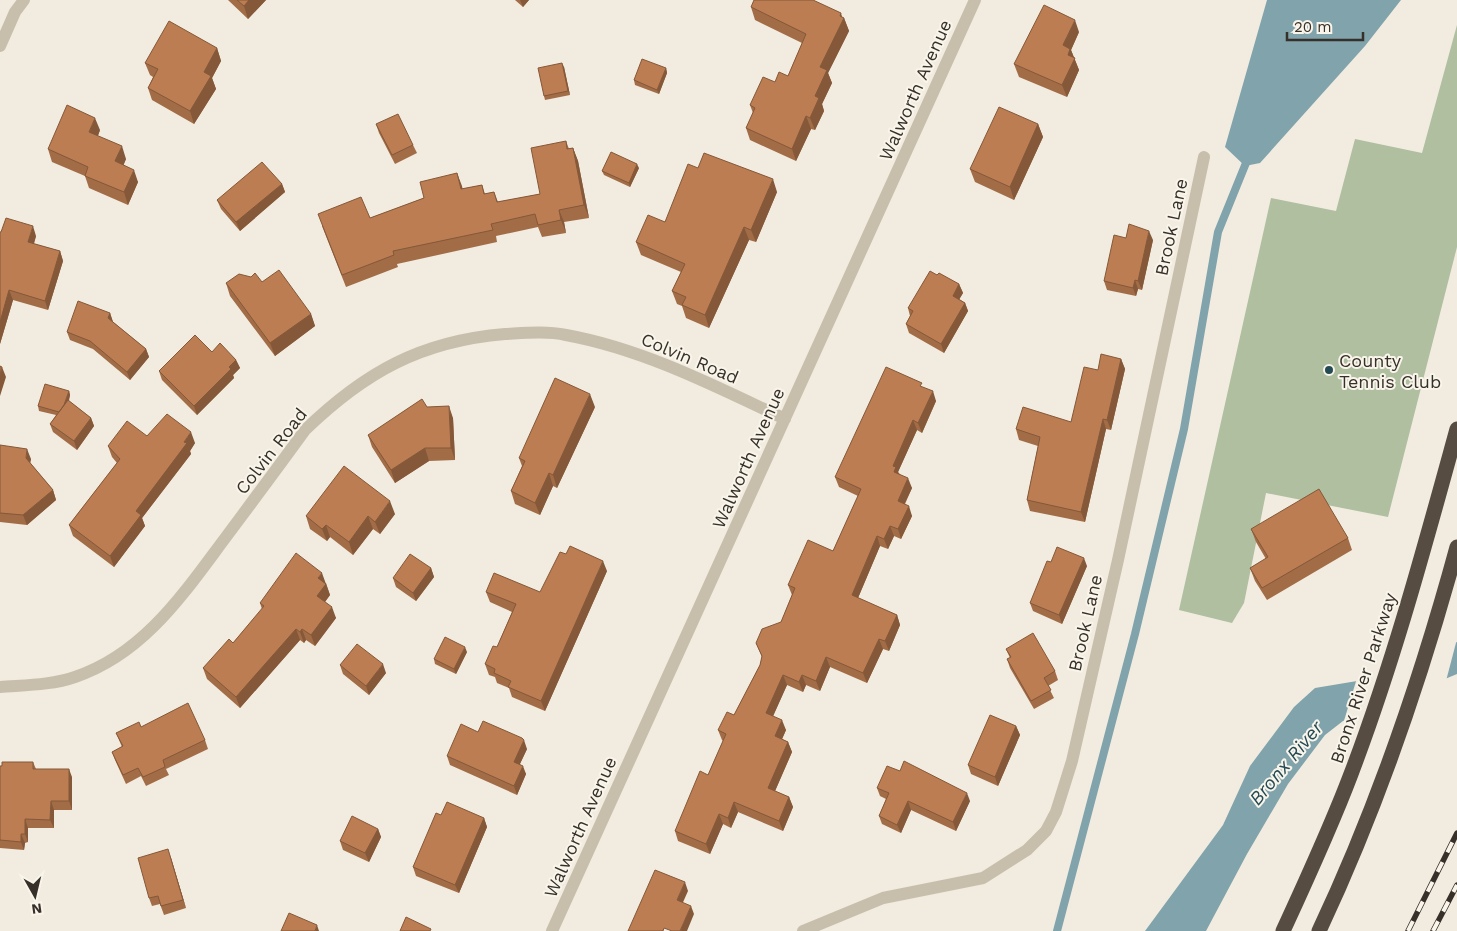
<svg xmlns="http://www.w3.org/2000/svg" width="1457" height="931" viewBox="0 0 1457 931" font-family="'Work Sans',sans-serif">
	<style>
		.green { fill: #afbfa0 }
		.water { fill: #80a3ac }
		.pier { fill: #f1ecdf }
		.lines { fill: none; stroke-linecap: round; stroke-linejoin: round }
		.stream { stroke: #80a3ac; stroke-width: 8 }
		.minor { stroke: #c8beac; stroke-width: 12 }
		.highway { stroke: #574c42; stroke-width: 15 }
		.rail-casing { stroke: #37302a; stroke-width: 5.5 }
		.rail { stroke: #f9f5eb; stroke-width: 4; stroke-dasharray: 11; stroke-linecap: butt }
		.wall { fill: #a26c47 }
		.shaded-wall { fill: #845839 }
		.building { fill: #bc7d52; stroke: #845839 }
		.poi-dot { fill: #234a55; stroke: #f9f5eb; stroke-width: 2 }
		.labels { text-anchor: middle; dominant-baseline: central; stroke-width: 4; stroke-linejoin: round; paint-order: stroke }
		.street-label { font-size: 18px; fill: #37302a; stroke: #f9f5eb }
		.poi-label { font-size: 18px; fill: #37302a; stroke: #f9f5eb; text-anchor: start }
		.water-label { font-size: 19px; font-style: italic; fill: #234a55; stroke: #f9f5eb }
	</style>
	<rect width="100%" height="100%" fill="#f1ecdf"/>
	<path class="green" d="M1457,25V247L1388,517L1266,493L1244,603L1232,623L1179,610L1271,198L1336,211L1355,139L1422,153Z"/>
	<path class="water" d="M1267,0H1401L1365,46L1260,163L1245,166L1225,147Z
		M1457,642V674L1343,721L1325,735L1288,784L1247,854L1206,931H1145L1223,825L1250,766L1294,707L1315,688L1363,680Z"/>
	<path class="pier" d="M1457,639L1446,681L1343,724L1357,678Z"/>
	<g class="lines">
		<path class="stream" d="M1057,931L1135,634L1184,429L1218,232L1248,158"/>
		<path class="minor" d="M0,46L15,12L24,0
			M0,687C25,685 52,685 75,677C144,654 184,593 226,537C252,502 279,466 305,430C365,372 421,341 505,334C525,333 546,331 566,335C643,349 715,386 785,419
			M552,931L975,0
			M803,931L883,898L983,878L1027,850L1046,831L1056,812L1072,761L1118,560L1204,157"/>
		<path class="highway" d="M1283,931C1307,879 1331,827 1351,774C1394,661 1425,545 1457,429
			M1319,931C1377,808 1421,679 1457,547"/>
		<defs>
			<path id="rail" d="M1408,931L1457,833
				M1433,931L1457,885"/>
		</defs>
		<use href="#rail" class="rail-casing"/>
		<use href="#rail" class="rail"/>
	</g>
	<path class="wall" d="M228,0H266L248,19Z
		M515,0H529L523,7Z
		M751,7L842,17L844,18L849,31L828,73L832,83L822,104L824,111L815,130L811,129L796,161L750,140L746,128L753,113L750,105L788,76L802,43L755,20Z
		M1079,32L1071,50L1079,70L1067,97L1019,77L1014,64Z
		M217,48L221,61L212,78L216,89L194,124L152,100L148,88L153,77L150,75L145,63Z
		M564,67L570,95L545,100L544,96Z
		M666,68L667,73L659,94L635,85L634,80Z
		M376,124L413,145L417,153L395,164L379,133Z
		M1038,124L1043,137L1014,200L975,182L970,169Z
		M100,130L98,136L126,159L123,165L138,182L128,205L89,188L85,176L52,162L48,149Z
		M566,141L569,149L573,148L578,161L589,218L564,222L566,233L542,237L538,227L496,236L497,242L397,264L398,267L346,287L322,226L370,218L424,198L457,173L462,189L482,185L485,194L494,192L498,202L540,194Z
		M639,168L630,187L604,175L602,171Z
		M698,168L777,192L756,242L749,240L709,328L686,318L682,306L677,304L672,291L681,272L641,255L636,242L665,222Z
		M282,184L285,192L240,231L221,209L217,200Z
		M0,232L36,236L34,244L60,251L63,261L48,310L13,300L0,344Z
		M1126,238L1153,240L1142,290L1138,289L1136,296L1107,290L1104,281Z
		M937,275L959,284L963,293L959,299L965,303L968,311L944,353L909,333L906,324L910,316L908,308Z
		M226,283L311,314L315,326L275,356L230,296Z
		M110,313L113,322L146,349L149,357L130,380L93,349L70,340L67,332Z
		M1121,359L1125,369L1111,430L1106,429L1085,522L1030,511L1027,500L1038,446L1019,440L1016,429L1071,422Z
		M236,360L240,368L233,375L234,378L197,415L162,380L159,371Z
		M924,388L936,401L922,433L917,430L898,472L912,488L905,504L912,516L901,539L894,536L888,549L880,546L858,598L897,615L900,625L889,651L883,649L867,683L830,667L820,691L806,685L803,692L787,685L773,716L786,730L782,739L788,742L792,752L775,791L789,797L793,807L783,831L738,812L731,828L723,824L710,854L678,841L675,831L708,775L723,741L722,740L718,730L734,715L760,665L762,657L756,643L781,622L792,595L788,585L833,551L858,496L839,487L835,477Z
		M69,391L70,395L69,401L91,418L94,426L77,450L53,432L50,424L56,415L39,411L38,406Z
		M427,407L453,418L455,460L429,461L395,483L372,447L368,435Z
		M595,407L557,488L553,486L540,515L515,504L511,491L522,466L519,458Z
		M147,436L195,443L190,451L191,454L142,518L145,526L114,567L73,536L69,525L117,463L112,457L108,446Z
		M0,445L31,459L30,463L53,490L56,500L27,525L0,522Z
		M395,514L380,534L373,529L353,555L330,537L327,541L310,529L306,516Z
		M1251,529L1348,538L1352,550L1267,600L1255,581L1250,568L1266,559L1256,542Z
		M1051,562L1087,566L1062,624L1033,611L1030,603Z
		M431,568L434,577L416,601L396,587L393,578Z
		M607,571L545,711L512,697L509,688L497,683L495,677L489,675L485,664L497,647L512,612L490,602L486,592H540Z
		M326,583L330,595L325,602L336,618L315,646L306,640L304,643L300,640L240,708L207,679L203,668L233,643L262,609L260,603Z
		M1006,649L1055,671L1058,680L1048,686L1054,698L1034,709L1010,668L1007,659L1010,658Z
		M467,652L456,674L435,664L434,659Z
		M340,665L386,673L369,695L343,674Z
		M1016,726L1020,735L998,786L971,774L968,765Z
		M141,727L205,740L208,749L166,769L169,775L146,786L141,776L126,784L115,760L112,752L122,747L116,733Z
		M478,732L527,749L520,764L526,774L517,795L450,765L447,756Z
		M33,762L36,769L72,777V810H54V828H28V842L25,843L24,850L0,848V766Z
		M877,788L970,801L956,831L911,810L901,833L882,824L879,816L886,799L880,796Z
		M441,815L484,818L487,827L459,893L416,876L413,867Z
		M378,829L381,837L369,862L343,850L340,841Z
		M171,858L186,908L164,915L160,904L152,906L149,898Z"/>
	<path class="shaded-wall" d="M249,0H266L248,19L244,6Z
		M520,0H529L523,7Z
		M841,13L843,20L844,18L849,31L828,73L832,83L822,104L824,111L815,130L810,118L815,96L820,67Z
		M1075,20L1079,32L1071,50L1079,70L1067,97L1062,85L1063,45Z
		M217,48L221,61L212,78L216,89L194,124L190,111L204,72Z
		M562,63L564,67L570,95L568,91Z
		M666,68L667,73L659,94L657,90Z
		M806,116L811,129L796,161L792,149Z
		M95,118L100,130L94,145L89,132Z
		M1038,124L1043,137L1014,200L1010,187Z
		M122,146L126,159L120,174L115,161Z
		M573,148L578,161L589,218L584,205Z
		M637,164L639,168L630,187L629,183Z
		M134,170L138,182L128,205L124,192Z
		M457,173L462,186L465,202L461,189Z
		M773,179L777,192L756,242L751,230Z
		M282,184L285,192L240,231L236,222Z
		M559,210L564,222L566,233L561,220Z
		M33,226L36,236L31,252L28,242Z
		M744,227L749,240L709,328L705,315Z
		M1149,231L1153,240L1142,290L1138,281Z
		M60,251L63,261L48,310L45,301Z
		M1135,280L1138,289L1136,296L1133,288Z
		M959,284L963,293L956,305L953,296Z
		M9,290L13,300L0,344V322Z
		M965,303L968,311L944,353L941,344Z
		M110,313L113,322L108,318Z
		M311,314L315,326L275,356L270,343Z
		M146,349L149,357L130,380L127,372Z
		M1121,359L1125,369L1111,430L1107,420Z
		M236,360L240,368L233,375L234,378L197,415L194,406Z
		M2,367L6,377L0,396V375Z
		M69,391L70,395L64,418L62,413Z
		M933,391L936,401L922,433L918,423Z
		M590,394L595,407L557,488L553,475Z
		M449,406L453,418L455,460L451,448Z
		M91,418L94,426L77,450L74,441Z
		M1103,419L1106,429L1085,522L1081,512Z
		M913,420L917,430L898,472L900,477L894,472L893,466Z
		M191,432L195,443L190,451L191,454L142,518L145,526L114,567L110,556L136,511Z
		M425,448L429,461L395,483L391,470Z
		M27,449L31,459L29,468L26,458Z
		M549,473L553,486L540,515L535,503Z
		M908,478L912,488L901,511L898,501Z
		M53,490L56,500L27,525L23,515Z
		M390,501L395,514L380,534L375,522Z
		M909,506L912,516L901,539L898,529Z
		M368,516L373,529L353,555L349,542Z
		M326,525L330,537L327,541L322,529Z
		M890,526L894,536L888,549L884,539Z
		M877,536L880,546L855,605L852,595Z
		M1084,558L1087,566L1062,624L1059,615Z
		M603,561L607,571L545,711L541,701Z
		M431,568L434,577L416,601L413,593Z
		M322,573L330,595L321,607L317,596L318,578Z
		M332,607L336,618L315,646L311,635Z
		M897,615L900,625L889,651L885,641Z
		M296,629L300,640L240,708L236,697Z
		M302,629L306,640L304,643L300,632Z
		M879,639L883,649L867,683L863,673Z
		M465,647L467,652L456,674L454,669Z
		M826,657L830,667L820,691L816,681Z
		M383,664L386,673L369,695L366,686Z
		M783,675L787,685L770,723L766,713Z
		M802,675L806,685L803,692L799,682Z
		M782,720L786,730L779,746L775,736Z
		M1016,726L1020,735L998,786L995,777Z
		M524,740L527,749L517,770L514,762Z
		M788,742L792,752L772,798L768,788Z
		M523,766L526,774L517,795L514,786Z
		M69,769L72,777V810L69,801Z
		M967,793L970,801L956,831L953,822Z
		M789,797L793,807L783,831L779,821Z
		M51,801L54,810V828L50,820Z
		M908,801L911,810L901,833L897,825Z
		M734,802L738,812L731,828L728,818Z
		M719,814L723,824L710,854L706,844Z
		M484,818L487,827L459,893L455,885Z
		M25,819L28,828V842L25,834Z
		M378,829L381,837L369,862L365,853Z
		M21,834L25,843L24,850L21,842Z
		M168,849L171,858L186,908L183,900Z
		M685,882L688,891L680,909L677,900Z
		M691,906L694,914L687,931H680Z
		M317,925L319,931H315Z"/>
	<path class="building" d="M237,0H249L244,6Z
		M754,0H813L841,13L840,16L844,18L820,67L827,70L815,96L819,98L810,118L806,116L792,149L746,128L755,108L750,105L763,77L775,82L779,72L788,76L806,34L751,7Z
		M1044,5L1075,20L1063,45L1070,49L1068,55L1075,58L1062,85L1014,64Z
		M169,21L217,48L204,72L211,76L190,111L148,88L158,69L145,63Z
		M642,59L666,68L657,90L634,80Z
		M562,63L568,91L544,96L538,68Z
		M67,105L95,118L89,132L122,146L115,161L134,170L124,192L85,176L88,167L48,149Z
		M999,107L1038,124L1010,187L970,169Z
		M398,114L413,145L392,155L376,124Z
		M566,141L567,149L573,148L584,205L559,210L561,220L538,225L535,214L491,224L493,230L393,251L394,255L342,275L318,214L361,197L370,218L424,198L420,182L457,173L461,189L482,185L484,194L494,192L497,202L540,194L531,148Z
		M611,152L637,164L629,183L602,171Z
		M704,153L773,179L751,230L744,227L705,315L682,305L686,297L672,291L685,264L636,242L648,215L665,222L688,164L698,168Z
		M262,162L282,184L236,222L217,200Z
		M6,218L33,226L28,242L60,251L45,301L9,290L0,322V232H1Z
		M1129,224L1149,231L1138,281L1135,280L1133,288L1104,281L1114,235L1126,238Z
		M279,270L311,314L270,343L226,283L239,274L251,277L255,273L262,282Z
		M930,271L937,275L939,273L959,284L953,296L965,303L941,344L906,324L913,311L908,308Z
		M78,301L110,313L108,318L146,349L127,372L90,341L67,332Z
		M195,335L212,352L220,343L236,360L229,367L231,369L194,406L159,371Z
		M1101,354L1121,359L1107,420L1103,419L1081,512L1027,500L1040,437L1016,429L1023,407L1071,422L1084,367L1098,370Z
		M0,366L2,367L0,375Z
		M886,367L922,383L920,386L933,391L918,423L913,420L893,466L896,467L894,472L908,478L898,501L909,506L898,529L890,526L884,539L877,536L852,595L897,615L885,641L879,639L863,673L826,657L816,681L802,675L799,682L783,675L766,713L782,720L775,736L788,742L768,788L789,797L779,821L734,802L728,818L719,814L706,844L675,831L700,771L708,775L726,734L718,730L727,712L734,715L760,665L762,656L756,643L762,629L781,622L795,588L788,585L808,540L833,551L861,489L835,477Z
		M555,378L590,394L553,475L549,473L535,503L511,491L525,461L519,458Z
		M45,384L69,391L64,405L59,412L38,406Z
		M422,399L427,407L449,406L451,448H425L391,470L368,435Z
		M68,400L91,418L74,441L50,424Z
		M167,414L191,432L184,442L187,443L136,511L141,515L110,556L69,525L120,459L108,446L127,421L147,436Z
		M0,445L27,449L26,458L53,490L23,515L0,513Z
		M344,466L390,501L375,522L368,516L349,542L326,525L322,529L306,516Z
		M1319,489L1348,538L1262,588L1250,568L1268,557L1251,529Z
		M570,546L603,561L541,701L508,687L511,681L494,673L495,669L485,664L493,646L497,647L516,604L486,592L494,573L540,592L560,552L566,554Z
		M1057,547L1084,558L1059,615L1030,603L1047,561L1051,562Z
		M296,553L322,573L318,578L326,584L317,596L332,607L311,635L302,629L300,632L296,629L236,697L203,668L229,639L233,643L264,606L260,603Z
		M410,554L431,568L413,593L393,578Z
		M1033,633L1055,671L1044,678L1051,690L1031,701L1007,659L1011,657L1006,649Z
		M445,637L465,647L454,669L434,659Z
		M357,644L383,664L366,686L340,665Z
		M188,703L205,740L163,760L165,767L143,777L138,768L123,775L112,752L123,746L116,733L139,722L141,727Z
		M990,715L1016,726L995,777L968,765Z
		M483,721L522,738L524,740L514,762L523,766L514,786L447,756L461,724L478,732Z
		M904,761L967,793L953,822L908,801L897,825L879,816L889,793L877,788L887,766L900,771Z
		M2,762H33V769H69V801H51L50,820L25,819V834H21V842L0,840V766H2Z
		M447,802L484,818L455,885L413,867L436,813L441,815Z
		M352,816L378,829L365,853L340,841Z
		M168,849L183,900L161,906L158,896L149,898L138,858Z
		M655,870L685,882L677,900L691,906L680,931H672L664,928L663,931H628Z
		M289,913L317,925L315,931H281Z
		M406,917L431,929L430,931H400Z"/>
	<circle class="poi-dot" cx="1329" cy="370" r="5"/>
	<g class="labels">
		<g class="street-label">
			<text transform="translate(915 90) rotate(-66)">Walworth Avenue</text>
			<text transform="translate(1171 227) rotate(-78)">Brook Lane</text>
			<text transform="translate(690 358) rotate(23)">Colvin Road</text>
			<text transform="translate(271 451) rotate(-52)">Colvin Road</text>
			<text transform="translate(748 458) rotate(-66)">Walworth Avenue</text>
			<text transform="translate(1085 623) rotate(-77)">Brook Lane</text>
			<text transform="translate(1363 678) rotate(-72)">Bronx River Parkway</text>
			<text transform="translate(580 827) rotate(-66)">Walworth Avenue</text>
		</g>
		<g class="poi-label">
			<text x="1339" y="360">County<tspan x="1339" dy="21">Tennis Club</tspan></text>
		</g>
		<g class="water-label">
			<text transform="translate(1286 763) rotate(-50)">Bronx River</text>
		</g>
	</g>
	<g transform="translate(35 896) rotate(172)" stroke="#f9f5eb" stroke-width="4" paint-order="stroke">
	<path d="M0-4L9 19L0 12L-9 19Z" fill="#37302a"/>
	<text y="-8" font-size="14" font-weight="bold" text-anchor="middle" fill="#37302a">N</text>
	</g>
	<path d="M1287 32v8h76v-8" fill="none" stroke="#37302a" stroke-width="2.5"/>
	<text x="1294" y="32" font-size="15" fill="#37302a" stroke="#f9f5eb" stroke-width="4" paint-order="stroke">20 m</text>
</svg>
